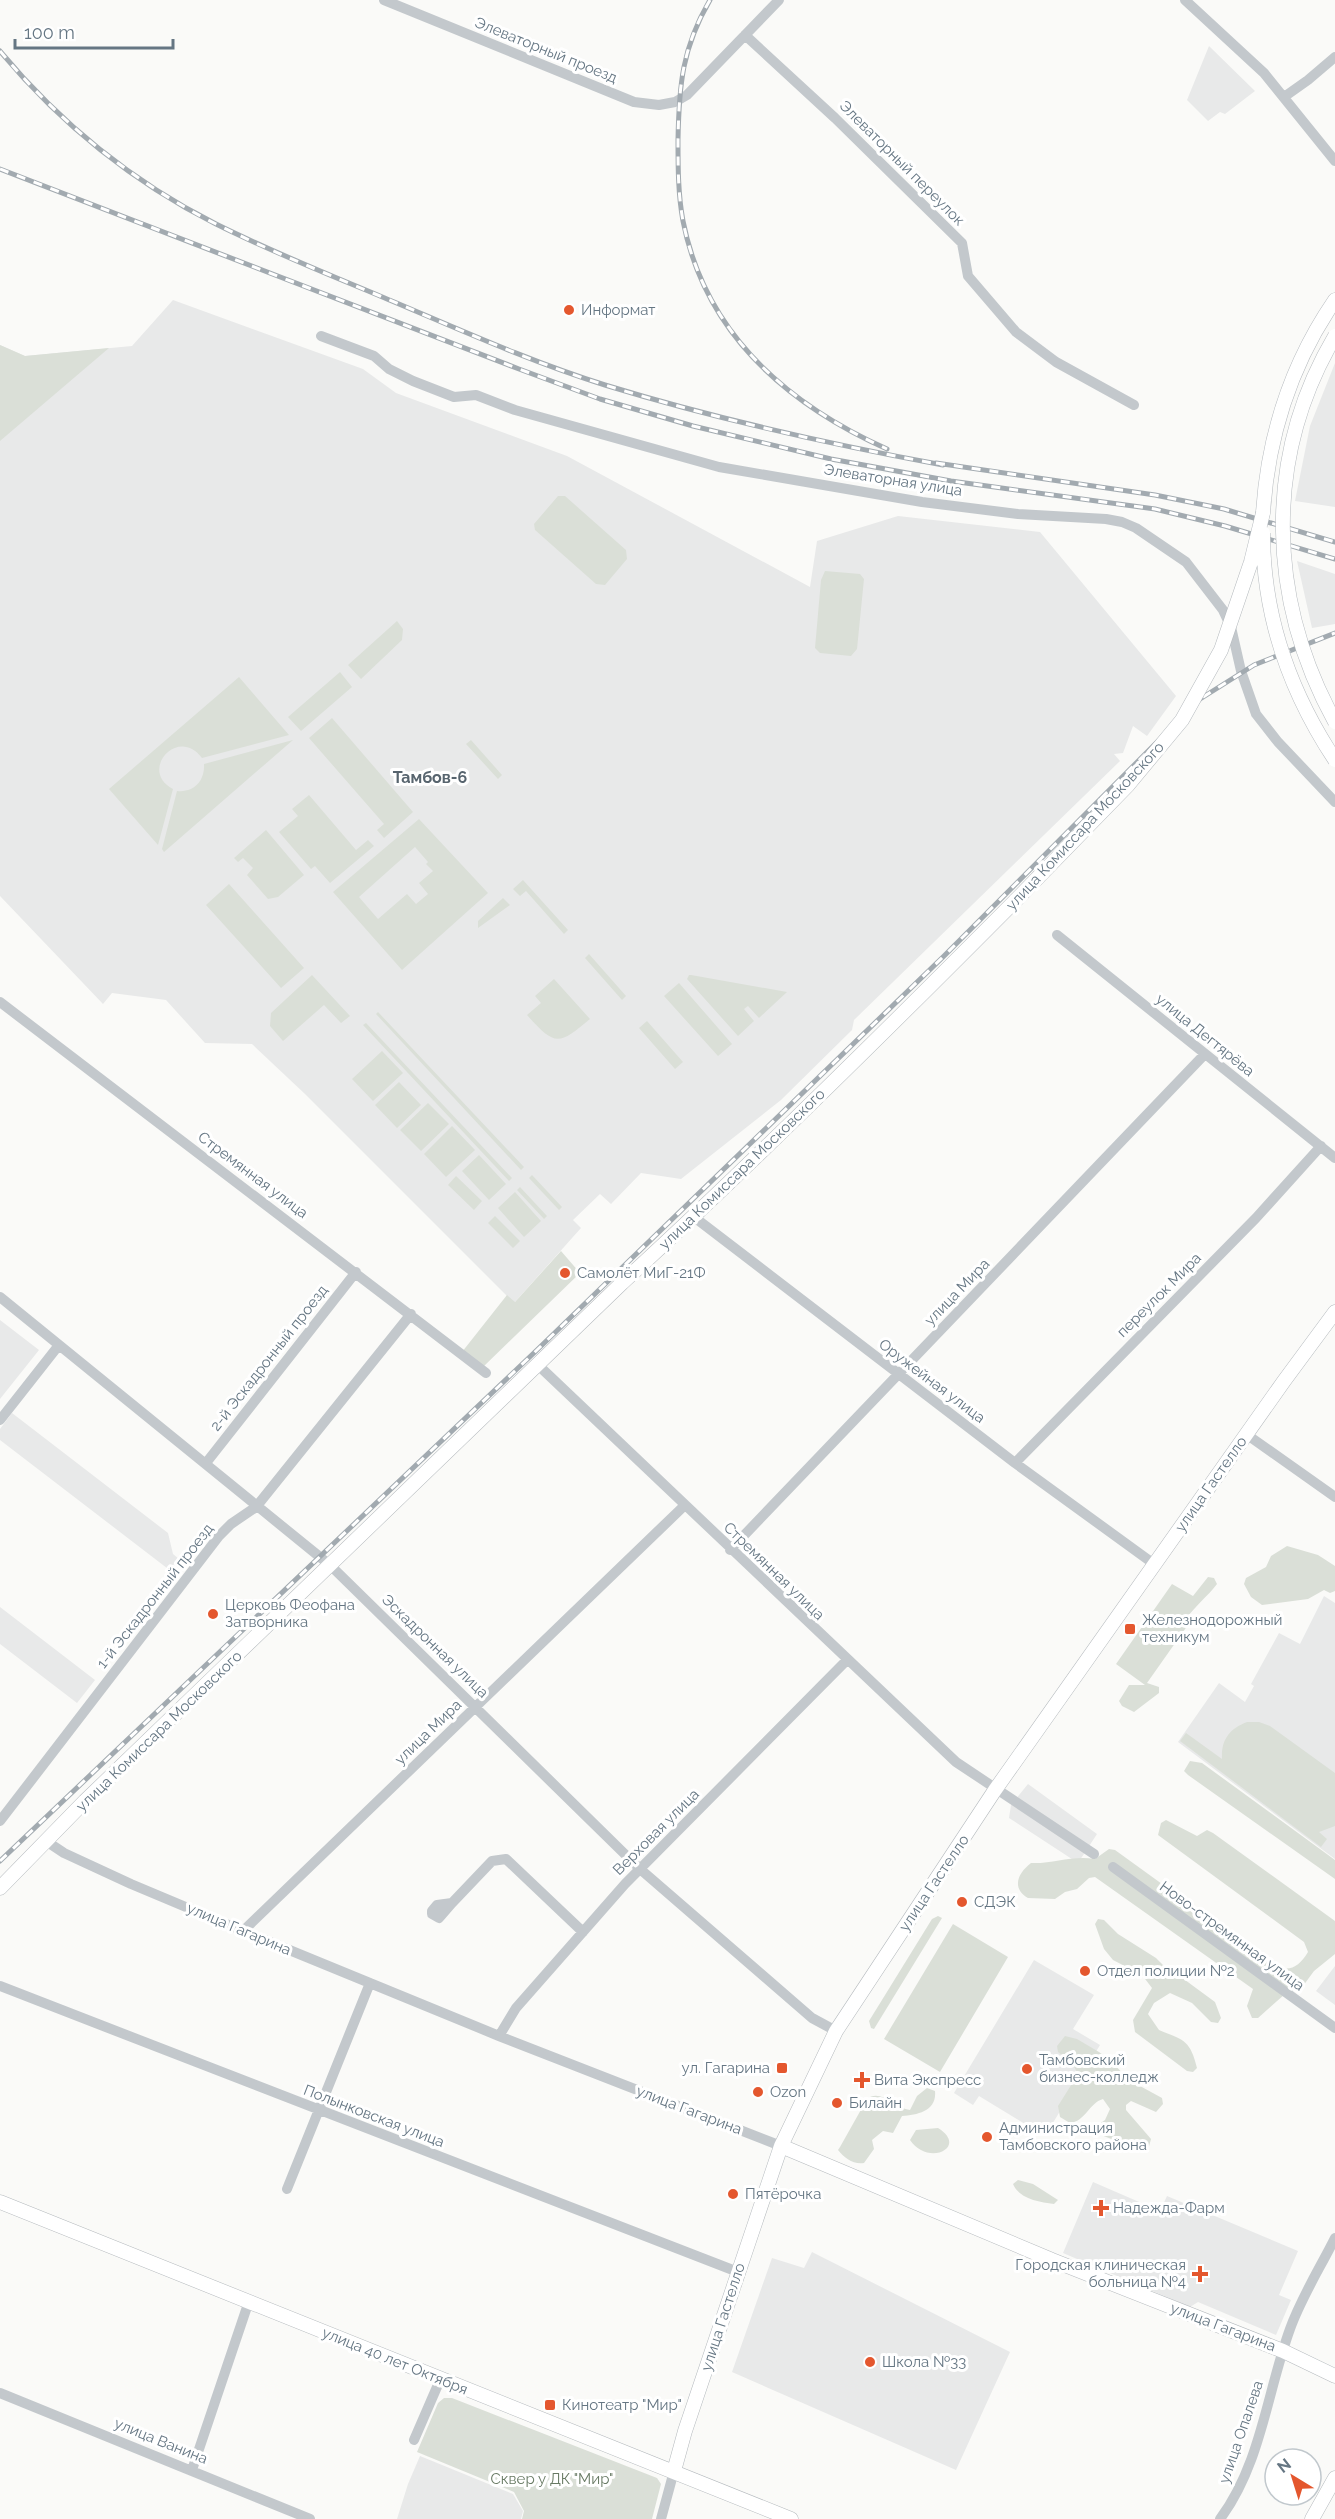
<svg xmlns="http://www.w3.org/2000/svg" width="1335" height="2519" viewBox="0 0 1335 2519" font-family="Raleway,sans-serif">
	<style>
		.built { fill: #e8e9e9 }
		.green { fill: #dadfd7; fill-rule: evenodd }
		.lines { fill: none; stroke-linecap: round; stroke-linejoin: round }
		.major-casing { stroke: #b5babe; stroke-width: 15 }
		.minor { stroke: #c3c8cc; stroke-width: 10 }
		.major { stroke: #fff; stroke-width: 14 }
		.rail-casing { stroke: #a2aab0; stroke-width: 5 }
		.rail { stroke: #fff; stroke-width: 3; stroke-dasharray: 9; stroke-linecap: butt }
		.major-bridge-casing { stroke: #b5babe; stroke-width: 15; stroke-linecap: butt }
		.major-bridge { stroke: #fff; stroke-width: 14 }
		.poi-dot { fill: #e4572e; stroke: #fff; stroke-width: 2 }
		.labels { text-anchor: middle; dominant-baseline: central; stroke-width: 6; stroke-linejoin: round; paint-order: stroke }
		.street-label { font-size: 15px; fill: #657683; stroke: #fff }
		.poi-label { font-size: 15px; fill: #657683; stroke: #fff; text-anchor: start }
		.park-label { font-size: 15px; fill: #687a64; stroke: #fff }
		.neighbourhood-label { font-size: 16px; font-weight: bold; fill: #57646e; stroke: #fff }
	</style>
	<rect width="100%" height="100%" fill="#fafaf8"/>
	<path class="built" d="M1209,46L1255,91L1225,114L1220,112L1208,121L1187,100Z
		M173,300L363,369L396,393L567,456L810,587L817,541L898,516L1040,532L1176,696L1147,736L1133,726L1123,753L1114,754L1120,761L854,1020L852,1030L781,1100L681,1179L641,1173L611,1204L600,1194L573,1220L581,1228L514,1303L305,1094L252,1044L205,1043L166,1000L112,993L103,1004L0,896V345L25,356L132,346Z
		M1335,363V507L1295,501L1310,426Z
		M1297,561L1335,574V624L1312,628Z
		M0,1320L39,1350L0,1399Z
		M12,1413L168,1533L173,1554L185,1564L176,1575L0,1440V1429Z
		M1324,1596L1335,1603V1859L1178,1742L1219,1683L1245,1702L1254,1686L1251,1684L1279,1633L1300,1644Z
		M0,1607L95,1680L77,1703L0,1644Z
		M1028,1784L1097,1834L1078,1863L1009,1818L1011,1805Z
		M1034,1960L1094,1995L1073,2029L1100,2045L1045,2136L979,2096L973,2105L954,2093Z
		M1335,1966V2005L1316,1991Z
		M1093,2182L1160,2211L1167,2196L1298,2251L1279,2295L1291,2300L1276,2335L1198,2302L1190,2307L1063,2253Z
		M812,2252L1010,2352L956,2470L732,2372L772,2258L804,2268Z
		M420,2456L513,2494L523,2511L521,2519H397L408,2484Z"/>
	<path class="green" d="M0,345L25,356L109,348L0,441Z
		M558,496H565L626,550L627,559L605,585L596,584L535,530L534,524Z
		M825,571L860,574L864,579L857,649L851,656L820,653L815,648L821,580Z
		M397,621L403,629L402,640L361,679L348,665Z
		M340,672L352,687L301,731L288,717Z
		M239,677L289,735L202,758C178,725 138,771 173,789L158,845L109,789Z
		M332,718L413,812L384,838L377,830L384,824L309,738Z
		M293,740L164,852L162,849L177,791C194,793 205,781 204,764Z
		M471,740L502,775L498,779L466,744Z
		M309,795L356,850L368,840L374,846L330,883L315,866L311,869L279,832L298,816L292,809Z
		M419,819L488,893L402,970L333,892ZM415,847L428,862L426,864L433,871L419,883L428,894L416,904L407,894L378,919L359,897Z
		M266,830L304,875L278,897L268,899L247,875L253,868L243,858L238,862L234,858Z
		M523,880L568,930L564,934L526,891L520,896L513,889Z
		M229,884L304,968L281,988L206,905Z
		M503,898L510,905L478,928V921Z
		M589,954L626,996L622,1000L585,958Z
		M312,975L350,1016L341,1023L324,1005L283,1041L270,1026L271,1013Z
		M689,975H691L787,992L759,1018L748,1006L744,1009L754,1021L738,1036L687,979Z
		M554,979L590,1019C558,1046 555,1046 527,1015L541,1003L535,996Z
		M679,983L732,1044L718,1056L664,996Z
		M378,1012L524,1167L521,1170L376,1014Z
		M647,1021L683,1062L675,1069L639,1028Z
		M366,1023L512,1178L509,1181L363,1025Z
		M382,1051L403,1073L373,1101L352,1079Z
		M399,1082L421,1105L397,1128L375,1105Z
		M428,1103L449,1124L421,1151L400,1130Z
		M452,1126L475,1150L446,1177L424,1154Z
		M479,1155L506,1184L489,1200L462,1171Z
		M532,1175L562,1207L559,1210L529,1178Z
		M456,1176L482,1201L474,1210L448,1185Z
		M520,1187L547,1216L544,1219L517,1190Z
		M515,1192L541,1221L524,1237L498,1208Z
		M495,1216L520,1241L513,1248L488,1223Z
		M561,1251L580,1273L482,1368L462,1352L507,1295L515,1302Z
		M1287,1546L1318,1555L1335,1566V1591L1330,1593L1324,1590L1308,1599L1262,1605L1251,1597L1244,1584L1246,1578L1266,1567L1271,1556Z
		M1208,1577L1214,1578L1217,1584C1207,1597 1195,1606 1186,1619L1190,1622L1147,1683L1159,1687V1693L1134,1712L1122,1706L1119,1701L1129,1685H1145L1116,1664L1172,1584L1193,1596Z
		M1247,1722H1259L1270,1726L1335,1773V1826L1319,1832L1327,1839L1321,1847L1180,1741L1186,1733L1222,1759C1221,1740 1229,1729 1247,1722Z
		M1190,1761L1202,1763L1335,1860V1879L1188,1775L1184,1771Z
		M1166,1820L1197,1836L1207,1830L1213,1833L1335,1921V1954L1314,1971L1303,1986L1285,1994L1258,2018H1252L1247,2006L1253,1989L1095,1877L1089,1878L1077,1889L1065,1892L1055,1899L1028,1898C1011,1888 1018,1873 1031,1863C1053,1864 1073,1855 1095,1859L1109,1849L1115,1850L1274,1965C1289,1973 1299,1967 1308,1952L1304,1942L1158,1835L1161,1823Z
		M938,1916L942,1918L874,2029L871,2028L869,2021L932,1919Z
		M1098,1919L1104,1920L1118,1934L1156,1958L1170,1972L1181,1977L1215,2002L1221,2018L1218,2023L1211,2022L1192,2003L1170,1993L1154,2003L1148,2014L1159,2030C1183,2040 1190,2039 1197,2068L1193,2072L1187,2071L1135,2032L1133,2020L1152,1988L1142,1975L1113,1960L1104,1949L1095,1924Z
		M953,1924L1008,1957L940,2072L884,2039Z
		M1065,2036L1077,2039L1099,2052L1110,2060L1129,2080L1162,2098L1163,2104L1156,2112L1131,2101L1126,2105V2110L1151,2139L1148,2150L1142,2151L1096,2133L1095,2127L1105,2120L1110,2109L1103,2099C1089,2103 1086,2121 1070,2123L1060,2117L1058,2106L1078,2074L1072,2063L1058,2052L1057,2046Z
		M927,2088L935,2091C937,2111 918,2115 902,2116L893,2133L883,2131L872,2140L874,2149L864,2163C854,2165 844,2158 838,2150L840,2147L867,2099C881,2088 895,2109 910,2110L917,2096Z
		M938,2128C969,2147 928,2167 910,2140L916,2130Z
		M1018,2180L1033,2184L1058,2200L1054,2204C1039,2202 1019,2199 1013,2184Z
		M444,2398H452L657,2478L661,2484L652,2519H522L524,2511L514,2492L417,2452L438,2403Z"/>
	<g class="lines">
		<defs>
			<path id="major" d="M1263,513C1268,436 1291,364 1335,300
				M0,1888L85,1801L622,1283C757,1159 887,1030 1016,900
				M781,2146L1052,2260L1283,2351L1335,2376
				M0,2202L791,2519
				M674,2471L685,2431L781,2146L836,2031L995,1790L1284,1381L1335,1312
				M1312,2519L1335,2478"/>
		</defs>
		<use href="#major" class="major-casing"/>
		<path class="minor" d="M384,0L634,102L659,105L675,102L687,95L779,0
			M1185,0L1264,73L1335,161
			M745,35L835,118L962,243L968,276L1016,332L1056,362L1134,405
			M1284,97L1308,80L1335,57
			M321,336L374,356L389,369L413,381L454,397L476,395L515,410L719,467L922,502L1018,514L1106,519L1122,522L1136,528L1186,562L1223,610L1231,627L1241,671L1256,714L1278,742L1335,802
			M1057,935L1335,1158
			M0,1002L486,1373
			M694,1217L1015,1463L1154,1564
			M0,1297L331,1566L640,1869L812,2018L836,2031
			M538,1365L956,1762L1094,1854
			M0,1420L59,1345
			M1246,1434L1335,1497
			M206,1463L356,1272
			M1015,1463L1256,1218L1321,1146
			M730,1550L1204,1055
			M0,1821L219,1536L231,1524L256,1507L411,1314
			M46,1841L64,1853L131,1884L243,1931L499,2036L781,2146
			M1113,1867L1335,2028
			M452,1903L439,1918L432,1914V1911L437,1905L452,1903L492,1861L506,1859L583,1932
			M243,1931L685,1505
			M0,1986L738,2272
			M499,2036L516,2008L625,1884L846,1661
			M287,2189L370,1983
			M0,2393L310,2519
			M414,2440L440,2380
			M192,2470L249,2301
			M661,2519L674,2471
			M1220,2519C1261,2464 1267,2392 1290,2329C1301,2298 1320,2268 1335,2238"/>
		<use href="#major" class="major"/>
		<defs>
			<path id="rail" d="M710,0C682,48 679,85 678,140C678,167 678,194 683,221C705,333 787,404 887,449
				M0,51C60,123 133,182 216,224C270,251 325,273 380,296C454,327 528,361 605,385C716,419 829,444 943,465
				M0,169L519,369L600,399L693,426L831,459L951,481L1155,509L1225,526L1335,559
				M936,463L1155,495L1224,509L1335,542
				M0,1861L537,1350L944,956L1200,699L1254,665L1335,633"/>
		</defs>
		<use href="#rail" class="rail-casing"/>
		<use href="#rail" class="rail"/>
		<defs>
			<path id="major-bridge" d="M1335,336C1263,458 1268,600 1335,722
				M1263,533C1263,615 1290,692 1335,760
				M1016,900L1128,785L1182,720L1221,650L1251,562L1263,513"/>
		</defs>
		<use href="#major-bridge" class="major-bridge-casing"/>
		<use href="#major-bridge" class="major-bridge"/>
	</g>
	<g class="poi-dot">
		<circle cx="569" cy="310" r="6"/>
		<circle cx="565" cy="1273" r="6"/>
		<circle cx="213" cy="1614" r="6"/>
		<rect x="1124" y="1623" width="12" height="12" rx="3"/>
		<circle cx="962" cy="1902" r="6"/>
		<circle cx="1085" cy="1971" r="6"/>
		<rect x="776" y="2062" width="12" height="12" rx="3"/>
		<circle cx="1027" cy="2069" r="6"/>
		<path d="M859 2071h6v6h6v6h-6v6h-6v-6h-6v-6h6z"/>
		<circle cx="758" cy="2092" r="6"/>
		<circle cx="837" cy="2103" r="6"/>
		<circle cx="987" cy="2137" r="6"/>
		<circle cx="733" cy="2194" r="6"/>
		<path d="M1098 2199h6v6h6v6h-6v6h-6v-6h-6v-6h6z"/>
		<path d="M1197 2265h6v6h6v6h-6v6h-6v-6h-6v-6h6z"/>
		<circle cx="870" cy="2362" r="6"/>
		<rect x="544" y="2399" width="12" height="12" rx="3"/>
	</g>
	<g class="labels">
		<g class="street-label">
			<text transform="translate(546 50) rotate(22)">Элеваторный проезд</text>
			<text transform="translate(902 163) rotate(45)">Элеваторный переулок</text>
			<text transform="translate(893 480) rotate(9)">Элеваторная улица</text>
			<text transform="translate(1085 826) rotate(-47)">улица Комиссара Московского</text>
			<text transform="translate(1205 1035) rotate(39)">улица Дегтярёва</text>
			<text transform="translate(742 1169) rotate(-44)">улица Комиссара Московского</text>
			<text transform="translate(253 1175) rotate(37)">Стремянная улица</text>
			<text transform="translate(957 1292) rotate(-46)">улица Мира</text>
			<text transform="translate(1159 1295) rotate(-45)">переулок Мира</text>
			<text transform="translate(269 1358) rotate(-52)">2-й Эскадронный проезд</text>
			<text transform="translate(932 1381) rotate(37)">Оружейная улица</text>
			<text transform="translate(1211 1484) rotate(-55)">улица Гастелло</text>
			<text transform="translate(774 1571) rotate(44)">Стремянная улица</text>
			<text transform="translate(155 1596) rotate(-52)">1-й Эскадронный проезд</text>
			<text transform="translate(435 1646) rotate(44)">Эскадронная улица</text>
			<text transform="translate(159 1731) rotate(-44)">улица Комиссара Московского</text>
			<text transform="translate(428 1732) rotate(-44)">улица Мира</text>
			<text transform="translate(656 1832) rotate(-45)">Верховая улица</text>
			<text transform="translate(934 1883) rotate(-56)">улица Гастелло</text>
			<text transform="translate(239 1929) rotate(23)">улица Гагарина</text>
			<text transform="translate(1232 1936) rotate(36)">Ново-стремянная улица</text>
			<text transform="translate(689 2110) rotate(21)">улица Гагарина</text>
			<text transform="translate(374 2116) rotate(21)">Полынковская улица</text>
			<text transform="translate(723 2317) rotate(-72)">улица Гастелло</text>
			<text transform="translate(1223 2327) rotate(21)">улица Гагарина</text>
			<text transform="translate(395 2361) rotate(22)">улица 40 лет Октября</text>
			<text transform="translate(1241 2432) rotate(-71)">улица Опалева</text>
			<text transform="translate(161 2441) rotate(22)">улица Ванина</text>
		</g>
		<g class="poi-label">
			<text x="581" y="310">Информат</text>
			<text x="577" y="1273">Самолёт МиГ-21Ф</text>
			<text x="225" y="1605">Церковь Феофана<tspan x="225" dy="17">Затворника</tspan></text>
			<text x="1142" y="1620">Железнодорожный<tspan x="1142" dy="17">техникум</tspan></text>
			<text x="974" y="1902">СДЭК</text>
			<text x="1097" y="1971">Отдел полиции №2</text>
			<text x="1039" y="2060">Тамбовский<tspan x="1039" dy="17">бизнес-колледж</tspan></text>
			<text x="770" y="2068" text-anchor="end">ул. Гагарина</text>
			<text x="874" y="2080">Вита Экспресс</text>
			<text x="770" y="2092">Ozon</text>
			<text x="849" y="2103">Билайн</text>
			<text x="999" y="2128">Администрация<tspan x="999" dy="17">Тамбовского района</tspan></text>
			<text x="745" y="2194">Пятёрочка</text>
			<text x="1113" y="2208">Надежда-Фарм</text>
			<text x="1186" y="2265" text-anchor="end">Городская клиническая<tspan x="1186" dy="17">больница №4</tspan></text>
			<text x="882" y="2362">Школа №33</text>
			<text x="562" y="2405">Кинотеатр "Мир"</text>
		</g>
		<g class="park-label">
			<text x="552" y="2479">Сквер у ДК "Мир"</text>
		</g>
		<g class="neighbourhood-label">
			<text x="430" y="777">Тамбов-6</text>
		</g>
	</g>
	<g transform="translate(1293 2477) rotate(322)"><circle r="28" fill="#ffffff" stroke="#c1c8cd" stroke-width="1.5"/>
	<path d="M0-4.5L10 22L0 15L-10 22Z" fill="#e4572e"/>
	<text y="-9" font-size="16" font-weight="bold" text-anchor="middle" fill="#657683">N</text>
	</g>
	<path d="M15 39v9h158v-9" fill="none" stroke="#657683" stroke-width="3"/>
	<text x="24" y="39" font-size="18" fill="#657683" stroke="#ffffff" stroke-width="4.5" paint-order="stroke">100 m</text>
</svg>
